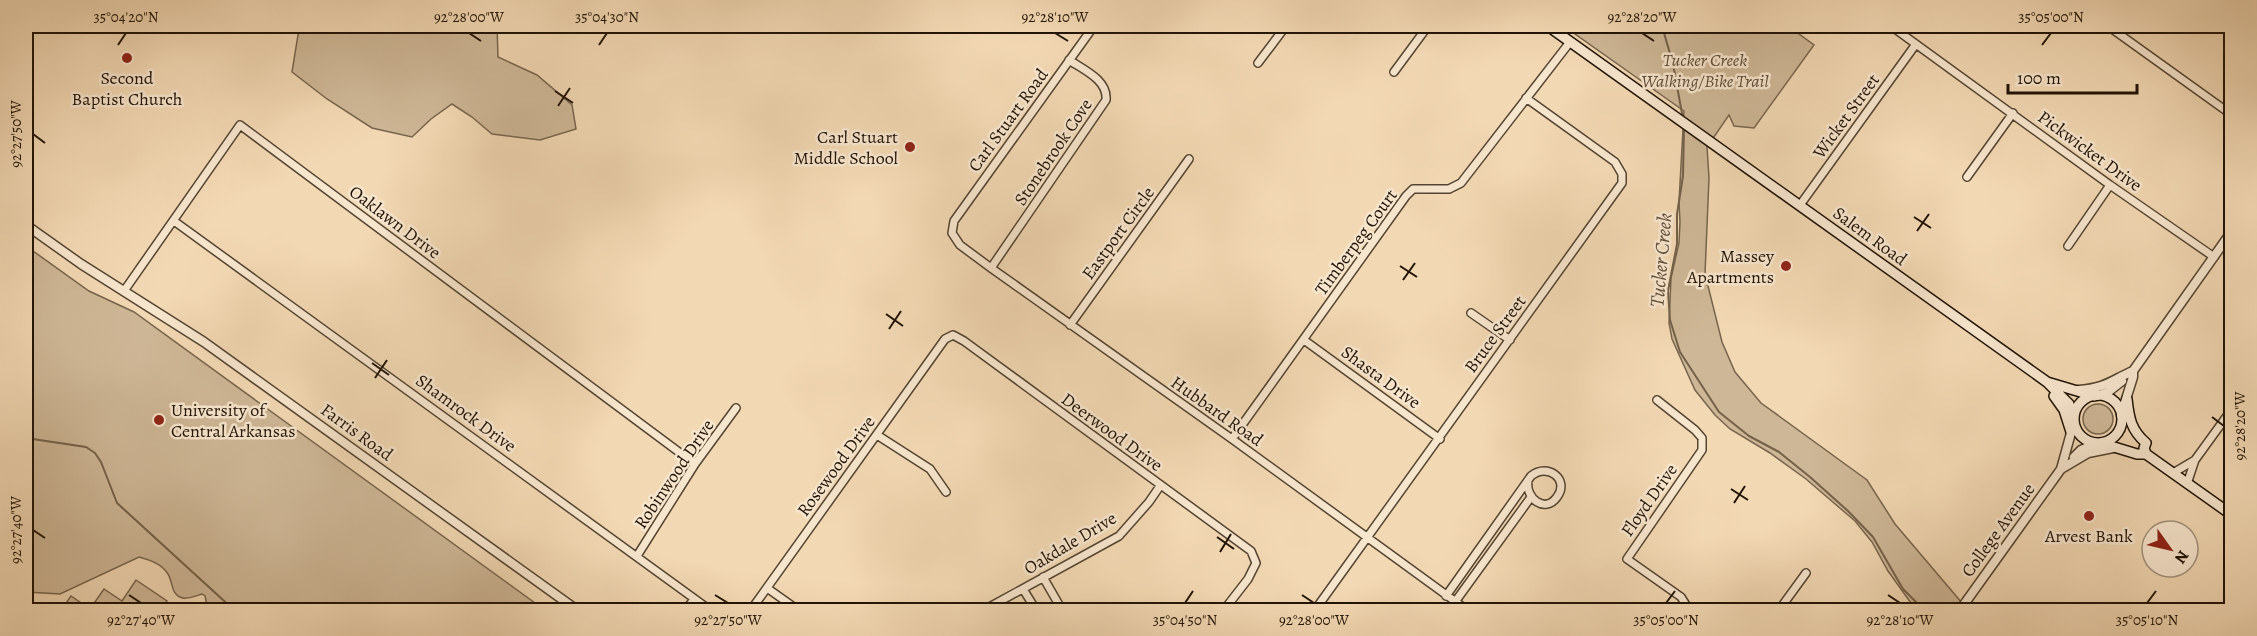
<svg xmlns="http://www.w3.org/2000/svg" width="2257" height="636" viewBox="0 0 2257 636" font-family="Alegreya,serif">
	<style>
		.green { fill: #ceb796; stroke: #77654e; stroke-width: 1.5 }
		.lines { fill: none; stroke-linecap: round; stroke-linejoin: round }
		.stream { stroke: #73614a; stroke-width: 2 }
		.minor-casing { stroke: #544431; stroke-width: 10 }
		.tertiary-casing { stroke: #544431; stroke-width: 11 }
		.secondary-casing { stroke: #201306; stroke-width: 12 }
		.minor { stroke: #f7e6ce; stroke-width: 7 }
		.tertiary { stroke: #f7e6ce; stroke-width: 8 }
		.secondary { stroke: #f7e6ce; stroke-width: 9 }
		.ticks { fill: none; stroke: #201306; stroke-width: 2 }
		.poi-dot { fill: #8f2418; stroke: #f7e6ce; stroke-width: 2 }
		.labels { text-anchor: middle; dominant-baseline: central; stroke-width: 5; stroke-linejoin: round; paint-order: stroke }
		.park-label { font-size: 18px; font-style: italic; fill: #5d4c38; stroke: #f7e6ce }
		.poi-label { font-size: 18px; fill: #201306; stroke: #f7e6ce }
		.street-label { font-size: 18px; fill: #201306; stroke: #f7e6ce }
		.water-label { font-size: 20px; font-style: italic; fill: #5f4e39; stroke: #f7e6ce }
		.neatline { fill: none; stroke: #201306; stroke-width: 2 }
		.ticks-label { font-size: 15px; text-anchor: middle; fill: #201306 }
	</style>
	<rect width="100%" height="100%" fill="#f2d8b3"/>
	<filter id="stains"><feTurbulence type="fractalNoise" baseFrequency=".00333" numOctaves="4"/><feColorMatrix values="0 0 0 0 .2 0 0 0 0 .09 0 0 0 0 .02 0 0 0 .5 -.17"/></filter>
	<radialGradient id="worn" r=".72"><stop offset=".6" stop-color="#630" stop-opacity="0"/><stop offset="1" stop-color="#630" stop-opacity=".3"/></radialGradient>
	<path class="green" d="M302,26H497L498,57L537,75L572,105L576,129L540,140L492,134L472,117L452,104L431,119L412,137L372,128L327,99L292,72L298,35Z
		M1570,26H1788L1814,45L1754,128L1734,126L1729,115L1707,147L1709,178L1705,274L1722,342L1735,372L1761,403L1867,480L1895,524L1968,610H1916L1888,571L1872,542L1855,521L1806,479L1770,453L1730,429L1715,415L1695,390L1672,339L1669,323L1671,278L1679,243L1680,222L1679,202L1684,111L1568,29Z
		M26,246L89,291L134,312L535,603L540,610H208L205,596L202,594C196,596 188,599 183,598C171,596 173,582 168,574C162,564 150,560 139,557L60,594L26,592Z
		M2083 419a15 15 0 1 1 30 0a15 15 0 1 1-30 0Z
		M136,580L167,601L160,610H61L71,596L90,609L104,589L122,601Z"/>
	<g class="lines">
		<path class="stream" d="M1662,26L1673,64L1683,119
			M1684,128L1683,176L1677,214V244L1668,291L1670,320L1680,352L1719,412L1749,436L1779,452L1810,477L1848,511L1873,537L1903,589L1924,610
			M26,438L86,447L95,453L101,462L117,503L234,610"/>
		<defs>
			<path id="minor" d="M1094,26L954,221L952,233L960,245L991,268L1232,439L1467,610
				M1891,26L2110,185L2214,257
				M2108,26L2232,115
				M1258,63L1286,26
				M1394,72L1428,26
				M1967,177L2013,113
				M1800,205L1916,44
				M174,221L710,610
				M2068,246L2110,185
				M991,268L1106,100C1108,80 1084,70 1069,60
				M124,291L240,125L695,464
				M1471,313L1510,340
				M1070,325L1189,159
				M1304,340L1440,439
				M1657,400L1695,430L1702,438V450L1627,559L1681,597L1686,605V610
				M877,435L930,469L946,492
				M1232,439L1406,196L1413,189H1449L1461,183L1570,42
				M2173,473L2195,460
				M2187,484L2195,460L2232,409
				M637,556L695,464L736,408
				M1043,577L1062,610
				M767,588L798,610
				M1023,589L1036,610
				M1446,596L1531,476C1548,462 1570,480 1557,497C1545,514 1525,498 1528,481
				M1455,602L1531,497
				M686,610L694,599
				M751,610L945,339L953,335L964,341L1251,551L1256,563L1248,579L1224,610
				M984,610L1119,536L1149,502L1160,486
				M1315,610L1622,183V174L1615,162L1526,98
				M1779,610L1806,573"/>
			<path id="tertiary" d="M26,225L81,264L204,342L577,610
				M2078,390C2106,388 2110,381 2133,371L2232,231
				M2097,396L2108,392L2122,381
				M2121,415L2133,377V371
				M2074,457L2081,450L2096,443
				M2061,469L2088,453L2113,448
				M1960,610L2061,469L2074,422"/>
			<path id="secondary" d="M1548,26L2047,382L2069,404L2074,417
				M2047,382L2094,396
				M2074 419a24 24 0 1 1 48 0a24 24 0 1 1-48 0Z
				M2054,396L2064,410L2071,432
				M2127,399C2129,418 2131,430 2146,443L2144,448L2146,454
				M2101,443L2137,454H2146L2232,515"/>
		</defs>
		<use href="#minor" class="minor-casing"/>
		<use href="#tertiary" class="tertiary-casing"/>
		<use href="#secondary" class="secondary-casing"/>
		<use href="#minor" class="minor"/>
		<use href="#tertiary" class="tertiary"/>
		<use href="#secondary" class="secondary"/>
	</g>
	<path class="ticks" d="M469,33L481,41M1055,33L1068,41M1642,33L1654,41M118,45L126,33M599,45L607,33M2042,45L2051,33M555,91L573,103M558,106L570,88M33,134L45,143M1914,217L1931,228M1917,231L1929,214M1400,266L1417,277M1403,280L1415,263M886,314L903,326M889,329L901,311M372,363L389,375M375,378L387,360M2212,417L2224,426M1731,489L1748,500M1734,503L1745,486M33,530L45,538M1217,537L1234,549M1220,552L1231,534M129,595L141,603M715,595L728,603M1302,595L1314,603M1888,595L1900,603M1185,603L1193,591M1666,603L1675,591M2147,603L2156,591"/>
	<g class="poi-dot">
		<circle cx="127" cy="58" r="6"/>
		<circle cx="910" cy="147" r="6"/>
		<circle cx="1786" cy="266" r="6"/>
		<circle cx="159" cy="420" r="6"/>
		<circle cx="2089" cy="516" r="6"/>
	</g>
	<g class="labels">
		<g class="park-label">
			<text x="1705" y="60">Tucker Creek<tspan x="1705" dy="21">Walking/Bike Trail</tspan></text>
		</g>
		<g class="poi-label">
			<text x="127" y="78">Second<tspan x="127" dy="21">Baptist Church</tspan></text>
			<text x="898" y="137" text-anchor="end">Carl Stuart<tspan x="898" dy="21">Middle School</tspan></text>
			<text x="1774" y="256" text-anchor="end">Massey<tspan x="1774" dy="21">Apartments</tspan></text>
			<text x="171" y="410" text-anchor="start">University of<tspan x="171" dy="21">Central Arkansas</tspan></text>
			<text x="2089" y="536">Arvest Bank</text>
		</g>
		<g class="street-label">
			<text transform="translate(1846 116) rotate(-54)">Wicket Street</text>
			<text transform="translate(1008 120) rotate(-54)">Carl Stuart Road</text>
			<text transform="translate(2090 151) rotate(36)">Pickwicket Drive</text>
			<text transform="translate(1053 152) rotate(-56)">Stonebrook Cove</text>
			<text transform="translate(395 222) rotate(37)">Oaklawn Drive</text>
			<text transform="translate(1118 233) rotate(-54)">Eastport Circle</text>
			<text transform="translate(1870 236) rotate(36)">Salem Road</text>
			<text transform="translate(1356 242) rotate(-54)">Timberpeg Court</text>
			<text transform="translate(1495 334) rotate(-54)">Bruce Street</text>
			<text transform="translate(1381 377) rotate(36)">Shasta Drive</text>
			<text transform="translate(1217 411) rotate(35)">Hubbard Road</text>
			<text transform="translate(466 413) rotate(36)">Shamrock Drive</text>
			<text transform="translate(357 432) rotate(36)">Farris Road</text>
			<text transform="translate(1112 432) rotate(36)">Deerwood Drive</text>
			<text transform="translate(836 466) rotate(-54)">Rosewood Drive</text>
			<text transform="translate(674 474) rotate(-56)">Robinwood Drive</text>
			<text transform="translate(1649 500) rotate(-55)">Floyd Drive</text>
			<text transform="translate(1998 530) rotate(-54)">College Avenue</text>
			<text transform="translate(1070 543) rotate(-31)">Oakdale Drive</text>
		</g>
		<g class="water-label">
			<text transform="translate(1661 260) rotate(-85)">Tucker Creek</text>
		</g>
	</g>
	<rect width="2257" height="636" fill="none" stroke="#f2d8b3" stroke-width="66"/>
	<g transform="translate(2170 549) rotate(124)"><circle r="28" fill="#f7e6ce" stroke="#a1927e" stroke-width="1.5"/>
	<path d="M0-4.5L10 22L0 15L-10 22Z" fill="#8f2418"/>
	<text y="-9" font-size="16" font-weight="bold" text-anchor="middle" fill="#201306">N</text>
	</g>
	<path d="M2008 84v9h129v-9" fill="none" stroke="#201306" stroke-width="3"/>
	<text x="2017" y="84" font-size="18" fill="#201306" stroke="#f7e6ce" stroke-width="4.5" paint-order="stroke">100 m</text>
	<rect x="33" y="33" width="2191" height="570" class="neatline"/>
	<g class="ticks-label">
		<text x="126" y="22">35°04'20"N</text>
		<text x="469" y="22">92°28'00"W</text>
		<text x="607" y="22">35°04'30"N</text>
		<text x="1055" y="22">92°28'10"W</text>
		<text x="1642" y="22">92°28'20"W</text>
		<text x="2051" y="22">35°05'00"N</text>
		<text transform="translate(16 134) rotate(-90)" y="5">92°27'50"W</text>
		<text transform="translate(2240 426) rotate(-90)" y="5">92°28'20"W</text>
		<text transform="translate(16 530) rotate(-90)" y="5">92°27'40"W</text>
		<text x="141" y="625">92°27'40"W</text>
		<text x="728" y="625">92°27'50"W</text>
		<text x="1185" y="625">35°04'50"N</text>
		<text x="1314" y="625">92°28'00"W</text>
		<text x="1666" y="625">35°05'00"N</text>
		<text x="1900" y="625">92°28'10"W</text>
		<text x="2147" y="625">35°05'10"N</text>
	</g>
	<rect width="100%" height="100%" filter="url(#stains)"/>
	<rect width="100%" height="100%" fill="url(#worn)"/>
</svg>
